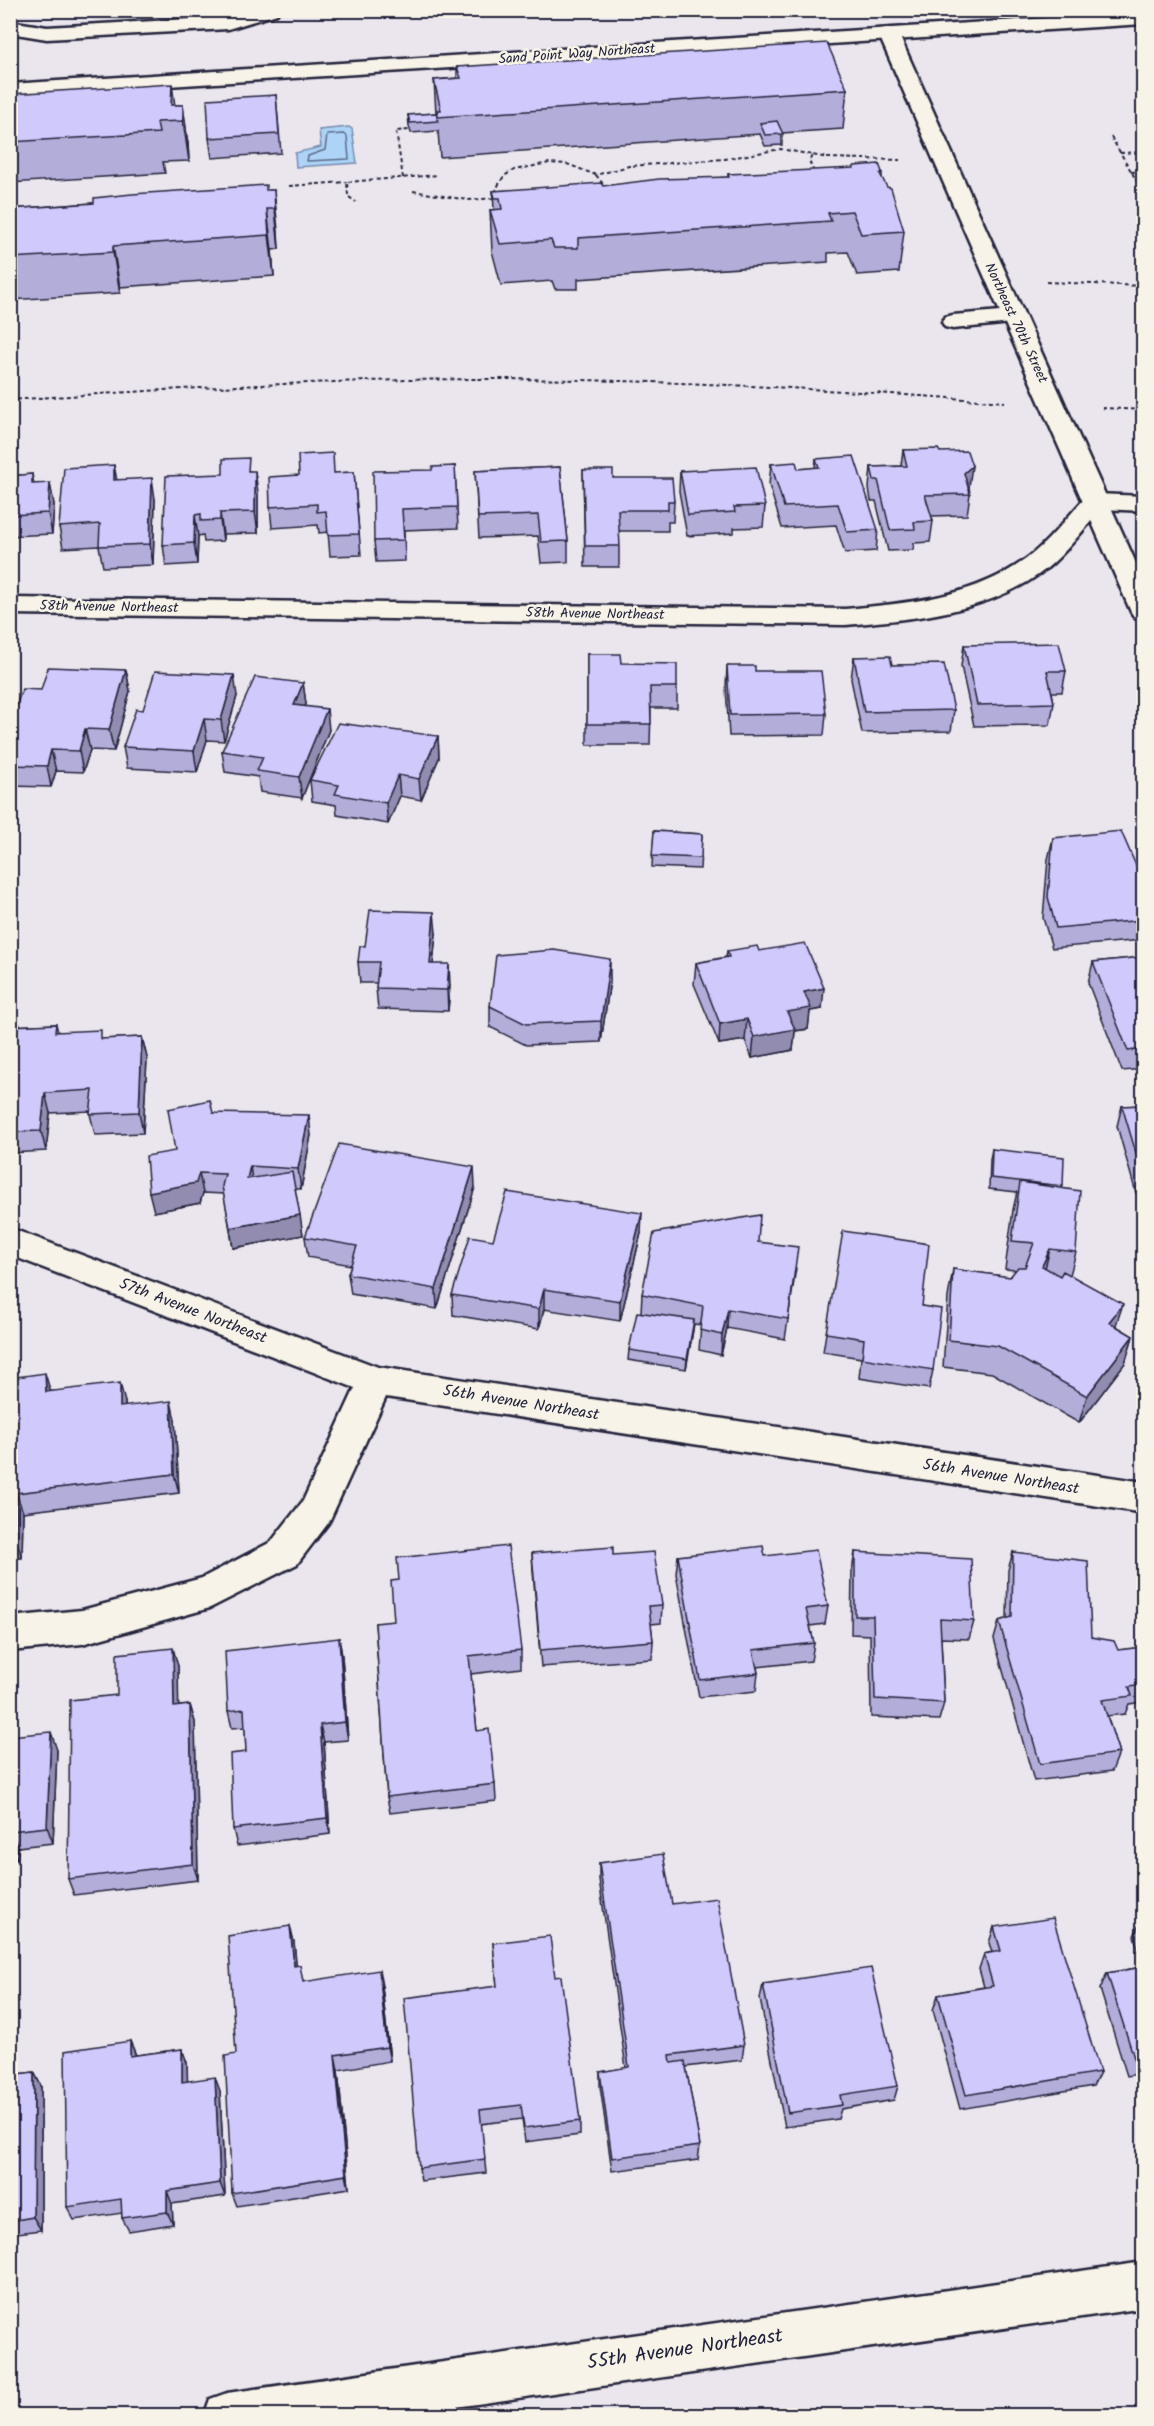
<svg xmlns="http://www.w3.org/2000/svg" width="1154" height="2426" viewBox="0 0 1154 2426" font-family="Kalam,sans-serif">
	<style>
		.water { fill: #add3f7; stroke: #758cac; stroke-width: 1.5 }
		.lines { fill: none; stroke-linecap: round; stroke-linejoin: round }
		.shore { stroke: #5a6986; stroke-width: 1.5 }
		.lane-casing { stroke: #22223b; stroke-width: 5 }
		.street-casing { stroke: #22223b; stroke-width: 5 }
		.secondary-casing { stroke: #22223b; stroke-width: 5 }
		.primary-casing { stroke: #22223b; stroke-width: 5 }
		.path { stroke: #22223b; stroke-width: 2; stroke-dasharray: 4 3; stroke-linecap: butt }
		.lane { fill: #f7f3e8; fill-rule: evenodd }
		.street { fill: #f7f3e8; fill-rule: evenodd }
		.secondary { fill: #f7f3e8; fill-rule: evenodd }
		.primary { fill: #f7f3e8; fill-rule: evenodd }
		.wall { fill: #b3add9; stroke: #22223b; stroke-width: 1.5 }
		.shaded-wall { fill: #928db0; stroke: #22223b; stroke-width: 1.5 }
		.building { fill: #d0c9fc; stroke: #22223b; stroke-width: 1.5 }
		.labels { text-anchor: middle; dominant-baseline: central; stroke-width: 5; stroke-linejoin: round; paint-order: stroke }
		.far-street-label { font-size: 14px; fill: #22223b; stroke: #f7f3e8 }
		.street-label { font-size: 16px; fill: #22223b; stroke: #f7f3e8 }
		.near-street-label { font-size: 20px; fill: #22223b; stroke: #f7f3e8 }
	</style>
	<rect width="100%" height="100%" fill="#ebe6ee"/>
	<filter id="ink" filterUnits="userSpaceOnUse"><feTurbulence type="fractalNoise" baseFrequency=".0167" numOctaves="2"/><feDisplacementMap in="SourceGraphic" scale="12" xChannelSelector="R" yChannelSelector="G"/><feConvolveMatrix kernelMatrix="1 2 1 2 8 2 1 2 1" color-interpolation-filters="sRGB"/></filter>
	<g filter="url(#ink)">
		<path class="water" d="M349,127L352,129L357,163L296,167L295,153L321,147L319,130Z"/>
		<g class="lines">
			<path class="shore" d="M344,134L347,136L349,159L307,161L308,156L325,150L327,135Z"/>
			<defs>
				<path id="lane" d="M248,10H279L277,14L228,29L47,39L10,33V21L47,27L226,17Z
					M1013,310L1021,312L1024,317L1021,322L953,329L945,327L942,322L945,317L953,315Z"/>
				<path id="street" d="M1096,494L1144,496V511L1102,509C1083,529 1067,552 1046,569C990,613 913,619 845,625L10,614V598L845,609C908,603 973,598 1026,559C1049,542 1067,517 1087,496Z
					M10,1228L378,1367L1144,1482V1513L386,1397L329,1522L297,1564L210,1608L82,1644L10,1651V1617L82,1610L202,1578L271,1542L303,1501L355,1388L10,1255Z"/>
				<path id="secondary" d="M889,29L899,35L1144,581V620L1135,618L1131,612L879,35Z
					M1144,2262V2308L393,2416H204L210,2399L227,2393Z"/>
				<path id="primary" d="M1144,12V24L10,96V84Z"/>
			</defs>
			<use href="#lane" class="lane-casing"/>
			<use href="#street" class="street-casing"/>
			<use href="#secondary" class="secondary-casing"/>
			<use href="#primary" class="primary-casing"/>
			<path class="path" d="M1111,137L1144,193
				M1120,153L1144,152
				M812,156L809,161L815,174
				M1131,172L1144,171
				M596,175L603,184V189
				M403,178L396,131L410,130
				M289,186L347,182
				M413,191L468,200L498,198L496,189L504,176L514,170L549,163L567,164L596,175L629,166L725,159L781,149L828,158L900,160
				M348,195L347,182L438,175
				M349,197L356,202
				M1046,282L1144,286
				M10,400C166,389 323,380 480,379C655,379 830,389 1005,402
				M1102,408L1144,410"/>
			<use href="#lane" class="lane"/>
			<use href="#street" class="street"/>
			<use href="#secondary" class="secondary"/>
			<use href="#primary" class="primary"/>
		</g>
		<path class="wall" d="M457,67L847,89L843,129L782,133V145L765,146L760,134L440,157L438,131L411,133L409,126L408,115L436,113L434,80L457,78Z
			M10,94L175,105H183L188,144L189,161L163,162L165,173L10,183Z
			M276,95L281,153L212,158L209,138Z
			M882,172V178L904,231L899,272L857,275L848,252L828,253V262L578,279V289H555L552,281L501,285L492,251L490,210H494L493,191L603,186L728,177V174Z
			M274,190L279,249L272,250L274,276L120,287V293L10,300V209Z
			M903,450L940,452L969,487L970,494L967,515L931,516L933,521L930,542L914,543L913,550L888,551L876,501H871L869,488L871,467L901,466Z
			M816,459L878,530L876,551L845,553L836,525L782,528L769,485L771,464L798,469L815,468Z
			M455,466L458,528L404,530L405,561L376,562L374,541L432,470Z
			M560,467L568,541V562L541,563L538,536L479,538L475,471Z
			M583,470L613,478L674,501L673,522H668V531H619V567H585Z
			M250,471L258,492V533L223,534V541L204,542L203,535L198,536L197,564L166,566L163,545L223,474Z
			M680,471L765,506L763,527L734,528V533L687,536L679,491Z
			M354,472L361,555L330,556L328,532L319,533L318,525L272,528L270,507L335,473Z
			M32,474L34,484L54,504L52,534L10,536V476Z
			M117,480L155,499L153,565L103,567L99,546L63,548L59,527Z
			M964,645L1066,671L1062,692H1052L1054,703L1050,725L974,726L961,666Z
			M587,654L621,663L677,687V708H651L650,745H587Z
			M854,657L892,665L954,710L951,731L862,733L851,679Z
			M727,666L755,671L826,714L824,735L729,736L726,687Z
			M126,670L130,691L114,751L90,750L83,772L56,771L51,787L10,786V680L13,693L12,709L13,716L41,690Z
			M303,683L306,704L305,706L329,730L302,798L260,792L258,777L225,772L222,751Z
			M237,696L224,741L207,740L197,772L127,768L123,747Z
			M438,736L439,758L421,800L400,796L388,824L337,815L336,805L312,801L310,780Z
			M654,831L702,834L700,869L652,867Z
			M1053,838L1143,882V940L1052,948L1043,918L1048,859Z
			M436,933L433,964L450,985L448,1011L378,1009L376,988L377,983H360L358,962L365,946Z
			M727,951H759L822,1009L810,1011L808,1029L795,1031L793,1050L752,1058L745,1040L719,1044L694,984L696,963L726,957Z
			M1143,957V1069L1122,1071L1088,983L1093,962Z
			M610,980L601,1042L526,1045L490,1027V1006Z
			M56,1024L58,1032L103,1039L142,1037L147,1058L143,1133L95,1135L90,1114L91,1111L50,1113L46,1151L10,1153V1026Z
			M1143,1105V1193H1136L1117,1126L1122,1106Z
			M213,1113L311,1135L301,1189H295L303,1235L233,1248L224,1194L203,1193L200,1203L154,1212L175,1151Z
			M992,1149L1063,1186L1062,1188L1076,1252L1070,1275L1116,1326L1133,1336L1125,1363L1079,1423L992,1373L943,1367L948,1297L953,1269L1010,1277L1016,1270L1005,1269L1013,1210L1017,1192L989,1189L990,1159Z
			M475,1187L437,1309L351,1294L348,1274L351,1265L308,1257L305,1237Z
			M641,1233L620,1321L544,1309L539,1329L453,1315L452,1295L493,1240Z
			M758,1242L796,1268L785,1339L727,1328L721,1355L699,1350L701,1325L694,1324L686,1369L628,1360L629,1350L641,1312L642,1294Z
			M922,1306L933,1370L929,1389L859,1378L861,1358L823,1352L826,1333Z
			M10,1378L51,1391L125,1402V1407L175,1420L179,1493L23,1512L22,1558L10,1559Z
			M855,1552L974,1621L969,1639L941,1638L944,1703L939,1720L871,1717L870,1635L851,1634L852,1571Z
			M1013,1552L1091,1637L1118,1650L1143,1647V1702L1129,1704L1125,1714L1107,1716L1119,1753L1112,1771L1034,1781L994,1639L999,1621L1007,1619L1008,1570Z
			M532,1553L613,1555L662,1605L661,1623L651,1624L653,1641L652,1659L541,1667L533,1571Z
			M678,1556H765L828,1606L825,1624L810,1626L814,1643L811,1661L757,1667L758,1673L756,1691L699,1697L676,1574Z
			M375,1623L521,1650V1668L471,1674L477,1731L495,1784L496,1801L390,1813L387,1797Z
			M339,1638L342,1656L348,1740L324,1742L330,1834L237,1846L233,1829L246,1752L245,1727L232,1728L228,1711Z
			M178,1666V1706L190,1705L195,1722L198,1880L74,1895L68,1879L117,1695Z
			M10,1736L57,1750L53,1843L18,1847L17,1859L10,1860Z
			M599,1863L672,1904L744,2045L742,2060L686,2067L700,2146L698,2160L612,2171L600,2086V2072L626,2068L599,1879Z
			M1141,1920H1143V1964L1134,1936Z
			M290,1926L294,1942L296,1965L304,1982L382,1986L390,2061L338,2070L349,2188L237,2206L232,2193L236,2054Z
			M994,1927L1100,2072L1093,2086L960,2109L933,2010L938,1995L984,1987L979,1969L984,1954L992,1952L989,1943Z
			M493,1943L555,1977L580,2121V2135L525,2142L522,2119L481,2124L486,2173L421,2181L419,2168L497,1986Z
			M1143,1967V2073L1127,2076L1100,1989L1107,1973Z
			M763,1984L898,2086L894,2100L841,2109L838,2119L785,2127L760,1999Z
			M130,2041L136,2055L182,2049L187,2063V2081L220,2091L225,2196L172,2204L173,2224L129,2231L122,2218V2213L74,2220L67,2207Z
			M34,2072L41,2086V2230L10,2234V2075Z"/>
		<path class="shaded-wall" d="M172,84L177,121L171,105Z
			M183,105L188,144L189,161L183,121Z
			M274,190L278,230L279,249L275,209Z
			M267,209L272,250L274,276L269,235Z
			M113,246L120,287V293L113,252Z
			M114,465L118,486L114,480Z
			M972,466L969,487L961,494L964,473Z
			M255,471L258,492V533L255,512Z
			M152,478L155,499L153,565L150,544Z
			M50,483L54,504L52,534L48,513Z
			M220,513L223,534V541L220,520Z
			M195,515L198,536L197,564L194,543Z
			M126,670L130,691L114,751L109,730Z
			M234,675L237,696L224,741L221,720Z
			M10,680L13,693L12,709L15,722L10,725Z
			M303,683L306,704L297,726L294,705Z
			M327,709L329,730L302,798L299,777Z
			M204,719L207,740L197,772L194,751Z
			M85,729L90,750L83,772L79,751Z
			M438,736L439,758L421,800L419,779Z
			M51,750L56,771L51,787L47,766Z
			M398,775L400,796L388,824L386,803Z
			M434,912L436,933L431,985L430,964Z
			M610,959V980L601,1042V1021Z
			M449,964L450,985L448,1011L447,990Z
			M824,988L822,1009L810,1011L808,1029L795,1031L793,1050L752,1058L754,1037L787,1012L804,992Z
			M747,1019L745,1040L719,1044L720,1024Z
			M142,1037L147,1058L143,1133L139,1112Z
			M45,1093L50,1113L46,1151L41,1131Z
			M309,1115L311,1135L301,1189L298,1169Z
			M250,1166L253,1186L247,1179Z
			M474,1167L475,1187L437,1309L436,1289Z
			M199,1173L203,1193L200,1203L154,1212L149,1192Z
			M642,1213L641,1233L620,1321V1301Z
			M300,1215L303,1235L233,1248L230,1228Z
			M1050,1249L1043,1276L1042,1266Z
			M544,1289V1309L539,1329V1309Z
			M1123,1304L1114,1331L1109,1322Z
			M728,1309L727,1328L721,1355L722,1335Z
			M694,1320L693,1330L686,1369L687,1359Z
			M1133,1336L1125,1363L1079,1423L1087,1396Z
			M45,1373L51,1393L46,1392Z
			M120,1383L125,1402V1427L120,1407Z
			M171,1401L175,1420L179,1493L174,1474Z
			M16,1493L23,1512L22,1558L16,1539Z
			M339,1638L342,1656L348,1740L345,1722Z
			M173,1648L178,1666L179,1724L174,1707Z
			M190,1705L195,1722L198,1880L193,1864Z
			M320,1725L324,1742L330,1834L327,1818Z
			M51,1732L57,1750L53,1843L47,1827Z
			M11,1831L18,1847L17,1859L10,1845Z
			M290,1926L294,1942L298,1981L294,1966Z
			M379,1970L382,1986L390,2061L387,2047Z
			M130,2041L136,2056H130Z
			M182,2049L187,2063L188,2096L182,2082Z
			M335,2055L338,2070L349,2188L346,2175Z
			M34,2072L41,2086V2230L33,2217Z
			M215,2077L220,2091L225,2196L220,2183Z
			M167,2191L172,2204L173,2224L167,2212Z"/>
		<path class="building" d="M827,43L847,89L438,117L437,110H441L434,80L461,78L457,67Z
			M172,84L171,105H183V121L157,122L159,133L10,142V94Z
			M276,95L279,134L209,138L207,99Z
			M436,113L438,121L410,123L408,115Z
			M777,121L783,134L765,135L760,123Z
			M879,164L882,172L880,174L887,187L891,188L904,231L861,234L852,211L828,213L831,221L578,238V248H554L551,240L500,244L490,210L502,209L500,198H495L493,191L601,183L603,186L659,179L729,177L728,174L854,168V166Z
			M266,185V190H274L275,209H267L269,235L113,246V252L10,258V209L94,203V198L132,194Z
			M938,449L940,452L967,451L972,466L964,473L970,494L925,495L933,521L914,522L915,529L890,530L878,480H874L871,467L907,466L903,450Z
			M333,453L334,473L354,472L359,534L328,535L326,511L317,512V504L270,507L269,477L299,475L298,455Z
			M854,456L878,530L847,532L838,504L784,507L771,464L796,462L798,469L819,467L816,459Z
			M249,458L248,471H255V512L220,513V520L201,521V514L195,515L194,543L163,545L166,476L223,474V459Z
			M114,465V480L152,478L150,544L99,546L100,524L59,527L64,468Z
			M455,466L457,507L402,509L404,540L374,541L373,471L432,470V467Z
			M560,467L568,541L541,542L538,515L478,517L475,471Z
			M756,467L765,506L734,507L735,512L688,515L680,471Z
			M583,470H613V478H672L674,501H668V510H618L620,546H585Z
			M32,474V484L50,483L48,513L10,515V476Z
			M1059,643L1066,671H1047L1054,703L977,705L964,645Z
			M587,654H620L621,663L677,664V687H650L651,724H587Z
			M890,656L892,665L944,664L954,710L864,712L854,657Z
			M727,666H755V671H821L826,714L730,715Z
			M48,667L126,670L109,730L85,729L79,751L51,750L47,766L10,765V725L22,689L41,690Z
			M155,671L234,675L221,720L204,719L194,751L123,747L136,709L143,710Z
			M255,677L303,683L294,705L327,709L299,777L257,771L263,757L222,751Z
			M338,723L438,736L419,779L398,775L386,803L335,794L339,785L310,780Z
			M654,831L702,834L701,858L652,856Z
			M1121,831L1143,882V920L1056,928L1048,897L1053,838Z
			M370,910L434,912L430,964H449L447,990L376,988L379,962H358L360,946H365Z
			M805,943L824,988L804,992L811,1008L787,1012L795,1029L754,1037L747,1019L720,1024L696,963L729,957L727,951L757,946L759,951Z
			M554,950L610,959L601,1021L526,1024L490,1006L496,955Z
			M1143,957V1049L1128,1051L1093,962Z
			M56,1024L55,1032L101,1030V1039L142,1037L139,1112L90,1114L93,1090L45,1093L41,1131L10,1132V1026Z
			M210,1100L213,1113L309,1115L298,1169L250,1166L247,1179L292,1172L300,1215L230,1228L222,1186L225,1174L199,1173L196,1183L149,1192L146,1156L175,1151L168,1109Z
			M1143,1105V1173H1142L1122,1106Z
			M339,1144L474,1167L436,1289L348,1274L357,1246L305,1237Z
			M992,1149L1064,1157L1063,1186L991,1178Z
			M1020,1182L1080,1191L1076,1252L1050,1249L1042,1266L1060,1276L1063,1271L1123,1304L1109,1322L1133,1336L1087,1396L998,1346L949,1340L953,1269L1010,1277L1018,1267H1025L1034,1243L1012,1241Z
			M507,1192L642,1213L620,1301L544,1289L539,1309L452,1295L470,1236L493,1240Z
			M760,1215L758,1242L798,1247L788,1319L728,1309L722,1335L700,1330L703,1306L642,1294L654,1233Z
			M843,1231L929,1244L922,1306L941,1309L933,1370L862,1358L864,1339L826,1333Z
			M637,1312L694,1320L687,1359L629,1350Z
			M45,1373L46,1392L120,1383V1407L171,1401L174,1474L16,1493V1539L10,1540V1378Z
			M508,1546L521,1650L469,1656L477,1731L489,1729L495,1784L387,1797L375,1623L394,1621L391,1581L399,1580L397,1558Z
			M763,1546L765,1556L816,1550L828,1606L806,1609L814,1643L753,1650L758,1673L700,1680L678,1556Z
			M613,1547V1555L654,1552L662,1605L649,1606L653,1641L540,1650L532,1553Z
			M855,1552L971,1559L974,1621L940,1619L944,1703L875,1699L873,1616H855Z
			M1013,1552L1088,1561L1091,1637L1114,1641L1118,1650L1143,1647V1685L1129,1687L1132,1696L1102,1700L1119,1753L1040,1764L999,1621L1012,1617Z
			M339,1638L345,1722L320,1725L327,1818L233,1829L230,1754L246,1752L244,1709L228,1711L225,1651Z
			M173,1648L174,1707L190,1705L193,1864L68,1879L70,1700L117,1695V1654Z
			M51,1732L47,1827L11,1831L10,1836V1736Z
			M663,1854L672,1904L717,1898L744,2045L670,2055L671,2063L685,2061L700,2146L612,2158L600,2072L629,2067L599,1863Z
			M1053,1918L1100,2072L966,2095L938,1995L993,1986L984,1954L1001,1951L994,1927Z
			M290,1926L294,1966L300,1965L303,1982L379,1970L387,2047L335,2055L346,2175L232,2193L225,2056L236,2054L228,1936Z
			M550,1936L555,1977L561,1976L580,2121L524,2128L521,2105L480,2110L485,2159L419,2168L404,1998L497,1986L493,1943Z
			M1143,1967V2060L1135,2061L1107,1973Z
			M871,1968L898,2086L840,2095L842,2105L788,2113L763,1984Z
			M130,2041V2056L182,2049V2082L215,2077L220,2183L167,2191V2212L122,2218L121,2199L67,2207L65,2051Z
			M34,2072L33,2217L10,2221V2075Z"/>
	</g>
	<g class="labels">
		<g class="far-street-label">
			<text transform="translate(577 54) rotate(-4)">Sand Point Way Northeast</text>
			<text transform="translate(1016 323) rotate(65)">Northeast 70th Street</text>
			<text transform="translate(109 607) rotate(1)">58th Avenue Northeast</text>
			<text transform="translate(595 614) rotate(1)">58th Avenue Northeast</text>
		</g>
		<g class="street-label">
			<text transform="translate(193 1311) rotate(21)">57th Avenue Northeast</text>
			<text transform="translate(521 1403) rotate(9)">56th Avenue Northeast</text>
			<text transform="translate(1001 1477) rotate(9)">56th Avenue Northeast</text>
		</g>
		<g class="near-street-label">
			<text transform="translate(685 2350) rotate(-8)">55th Avenue Northeast</text>
		</g>
	</g>
	<rect width="1154" height="2426" fill="none" stroke="#f7f3e8" stroke-width="36"/>
	<rect x="18" y="18" width="1118" height="2390" fill="none" stroke="#22223b" stroke-width="2" filter="url(#ink)"/>
</svg>
